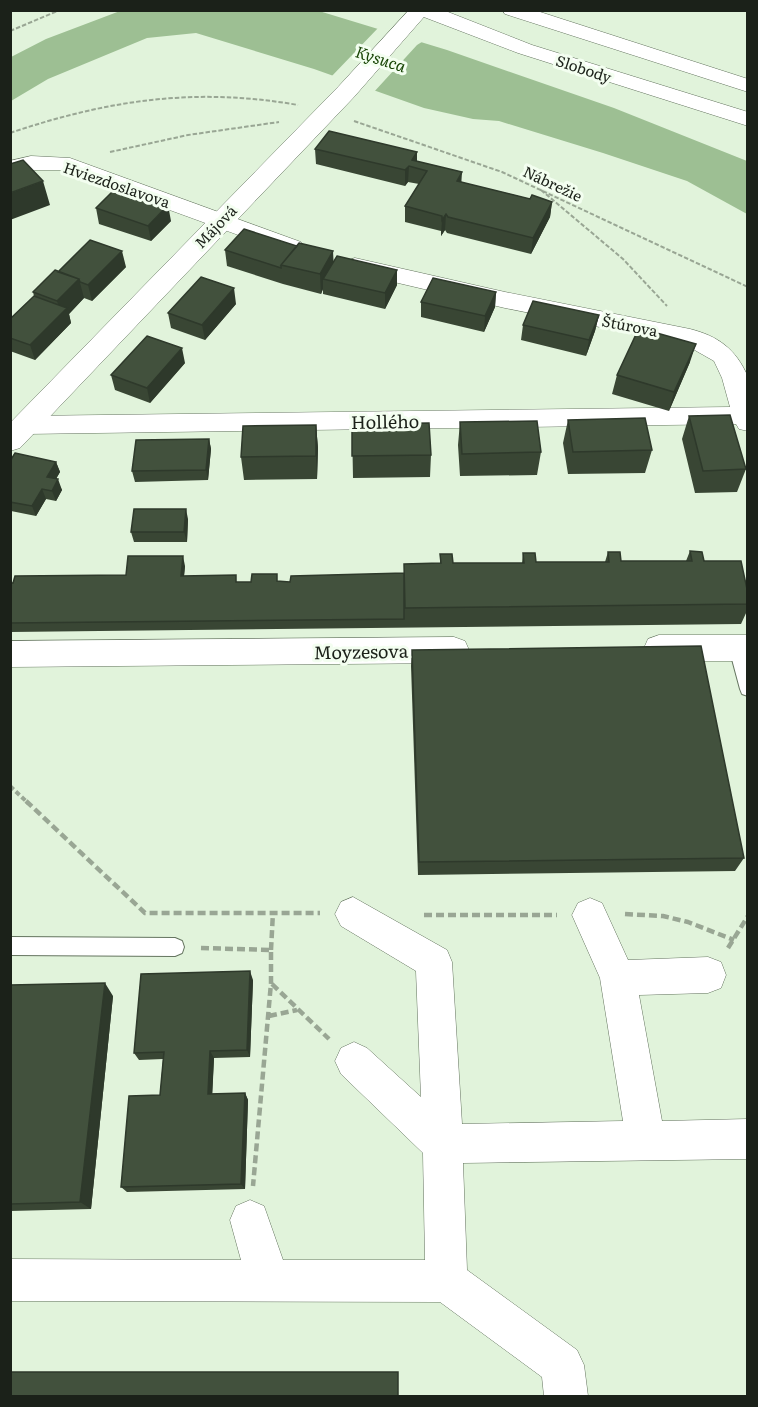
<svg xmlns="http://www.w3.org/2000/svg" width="758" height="1407" viewBox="0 0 758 1407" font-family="Literata,serif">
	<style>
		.water { fill: #9dbf93 }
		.pier { fill: #e1f3db }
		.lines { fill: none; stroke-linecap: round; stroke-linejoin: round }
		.lane-casing { stroke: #64745f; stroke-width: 2 }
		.street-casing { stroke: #64745f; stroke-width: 1 }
		.secondary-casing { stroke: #64745f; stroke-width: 1 }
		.primary-casing { stroke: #64745f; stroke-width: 1 }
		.path-far2 { stroke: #99a694; stroke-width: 2; stroke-dasharray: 4.5 2; stroke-linecap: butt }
		.path-far1 { stroke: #99a694; stroke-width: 4; stroke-dasharray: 5 3; stroke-linecap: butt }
		.path { stroke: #99a694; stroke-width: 4.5; stroke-dasharray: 8 4; stroke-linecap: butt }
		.lane { fill: #fff; fill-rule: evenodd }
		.street { fill: #fff; fill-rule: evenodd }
		.secondary { fill: #fff; fill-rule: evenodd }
		.primary { fill: #fff; fill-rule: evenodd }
		.wall { fill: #394634 }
		.shaded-wall { fill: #2e392b }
		.building { fill: #42513d; stroke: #2e392b; stroke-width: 1.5 }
		.labels { text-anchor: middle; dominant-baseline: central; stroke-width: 6; stroke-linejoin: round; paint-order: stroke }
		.far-street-label { font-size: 15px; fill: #1b2119; stroke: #f3fef0 }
		.far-water-label { font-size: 16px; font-style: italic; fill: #174404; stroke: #f3fef0 }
		.street-label { font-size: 18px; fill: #1b2119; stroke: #f3fef0 }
	</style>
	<rect width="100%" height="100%" fill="#e1f3db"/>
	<path class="water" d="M120,11H319L447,50L614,108L747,161V214L687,181L603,153L499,121L473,119L424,108L314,69L196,33L147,38L48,79L11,101V57L46,39Z"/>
	<path class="pier" d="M379,27L425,40L417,45L373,93L330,78Z"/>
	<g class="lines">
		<defs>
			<path id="lane" d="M737,641L743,643L748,657V696L742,694L740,689L729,648L731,643Z
				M10,937L175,938L182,941L184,947L182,953L175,956L10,955Z"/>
			<path id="street" d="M31,156L70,158L301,242L305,247L301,252L293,254L285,252L60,170H31L10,174V161Z
				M355,258L505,292L690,329C718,336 736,349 748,377V431L739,429L736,424L25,434L16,432L12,425L16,418L25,416L730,407L722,378L714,361L684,344L505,308L347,271L343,266L347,261Z
				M659,635H748V661H659L648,657L644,648L648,639Z
				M454,637L465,641L469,650L465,659L454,663L10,667V641Z
				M353,897L447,950L452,962L462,1124L623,1121L600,978L572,915L578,903L590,898L602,903L628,960L708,957L721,962L726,975L721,988L708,993L639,995L662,1121L748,1119V1159L463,1163L467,1270L577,1350L584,1365L588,1396H544L542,1377L440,1302L10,1301V1259L241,1260L230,1220L236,1206L250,1200L264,1206L283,1260H425L423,1153L341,1074L335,1061L341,1048L354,1042L367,1048L421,1097L416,971L341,926L335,914L341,902Z"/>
			<path id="secondary" d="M409,10H430L354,97L20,448L10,451V423L338,87Z"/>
			<path id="primary" d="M413,10H443L532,45L748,112V126L518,53L416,14Z
				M502,10H534L748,79V92L505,14Z"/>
		</defs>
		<use href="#lane" class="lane-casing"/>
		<use href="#street" class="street-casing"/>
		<use href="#secondary" class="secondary-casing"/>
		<use href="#primary" class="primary-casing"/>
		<path class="path-far2" d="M10,31L60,10
			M354,121L502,172L748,287
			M10,133C108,100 195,87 298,105
			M110,152L188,135L279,122
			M541,190L623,259L667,306"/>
		<path class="path-far1" d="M10,786L28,803"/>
		<path class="path" d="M26,801L145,913H320
			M625,914L663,916L688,922L734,940
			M424,915H557
			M201,948L271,950V983L253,1186
			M728,948L748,916
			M271,950L273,912
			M272,984L329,1039
			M269,1016L297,1010"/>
		<use href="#lane" class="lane"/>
		<use href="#street" class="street"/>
		<use href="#secondary" class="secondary"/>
		<use href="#primary" class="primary"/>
	</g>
	<path class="wall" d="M315,149L417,152V161L461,182L530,199L552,202L550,217L531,254L447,233L445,230L441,236V231L405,222V206L419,184L408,182L405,186L316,164Z
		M96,208L171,221L151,241L99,224Z
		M225,250L333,261L397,270V285L385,309L323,294V289L321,294L283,284L227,266Z
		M126,267L92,301L84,298L69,314L71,323L35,360L10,351V319L34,296L33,292L58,272Z
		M496,292L495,307L484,332L421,317V302Z
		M236,304L205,340L171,328L168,313Z
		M599,315L595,331L586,356L521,340L523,325Z
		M690,362L669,411L612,394L617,375Z
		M185,363L150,403L115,390L111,375Z
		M689,416L746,469L737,492L695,493L682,439Z
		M568,420L652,450L645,473L568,474L563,443Z
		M460,422L541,452L537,475L460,476L458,445Z
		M352,424L431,455L430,477L353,478Z
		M316,425L318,448L317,479L244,480L241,457Z
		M209,439L211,449L208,480L135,482L132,471Z
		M10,461L56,462L60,472L56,479L62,490L56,501L46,499L36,516L11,511L10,513Z
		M188,519L187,542H134L131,532Z
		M690,551L747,589V611L741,624L10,632V583L126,575L185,566L184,576L238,582H290L404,573L440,563V554L453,563H522L523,553L536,562H605L608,552L621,561H686Z
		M412,650L744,858L735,871L418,875L411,666Z
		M253,980L250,1057L214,1058L212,1094L245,1093L248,1100L245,1189L127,1192L121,1187L160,1095L163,1059L139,1060L134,1053Z
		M10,985L113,996L91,1209L10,1211Z"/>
	<path class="shaded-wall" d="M417,152V168L412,160Z
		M409,166L408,182L405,186V170Z
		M462,172L461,188L457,181Z
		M43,181L50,205L10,220V193Z
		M552,202L550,217L531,254L533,238Z
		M168,205L171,221L151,241L148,226Z
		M446,214L445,230L441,236L442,220Z
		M122,251L126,267L92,301L88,285Z
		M333,251L334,270L323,279V289L321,294L320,274Z
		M397,270V285L385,309V293Z
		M79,279L84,298L69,314L71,323L35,360L30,345L61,314L57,301Z
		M234,288L236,304L205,340L202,325Z
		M496,292L495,307L484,332L485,316Z
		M599,315L595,331L586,356L589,340Z
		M696,344L690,362L669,411L674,392Z
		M182,348L185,363L150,403L147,388Z
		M316,425L318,448L317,479L316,456Z
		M209,439L211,449L208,480L206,470Z
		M56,462L60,472L51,487L47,477Z
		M58,479L62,490L56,501L52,491Z
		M42,489L46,499L36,516L32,506Z
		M186,509L188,519L187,542L184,532Z
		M183,556L185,566L183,586L181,576Z
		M250,971L253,980L250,1057L247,1050Z
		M105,983L113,996L91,1209L80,1202Z
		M210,1051L214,1058L212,1101L208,1094Z
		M245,1093L248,1100L245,1189L241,1184Z"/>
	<path class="building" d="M329,131L417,152L412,160L462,172L457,181L530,199L532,195L552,202L533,238L448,217L446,214L442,220V216L405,206L427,171L409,166L405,170L315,149Z
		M23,160L43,181L10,193V164Z
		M116,188L168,205L148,226L96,208Z
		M244,229L297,246L281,265V268L225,250Z
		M90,240L122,251L88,285L80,282L79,279L58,272Z
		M299,243L333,251L320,274L281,265Z
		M337,256L397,270L385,293L323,279Z
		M55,270L79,279L57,301L33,292Z
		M201,277L234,288L202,325L168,313Z
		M433,278L496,292L485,316L421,302Z
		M34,296L67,308L30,345L10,338V319Z
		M533,301L599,315L589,340L523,325Z
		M639,328L696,344L674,392L617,375Z
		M147,336L182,348L147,388L111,375Z
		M730,415L746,469L703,471L689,416Z
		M645,418L652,450L573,452L568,420Z
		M537,421L541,452L462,454L460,422Z
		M429,423L431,455L352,456V424Z
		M316,425V456L241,457L243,426Z
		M209,439L206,470L132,471L136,440Z
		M15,453L56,462L47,477L58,479L52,491L42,489L32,506L10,502V461Z
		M134,509H186L184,532H131Z
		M690,551L702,552L704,561H741L747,589V604L405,608L404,564L441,563L440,554H452L453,563H524L523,553H535L536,562H609L608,552H620L621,561H692Z
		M128,556H183L181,576L236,575V582H251L252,574H277V581L290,582L291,576L404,573V619L10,623V583H13L15,576L126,575Z
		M701,646L744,858L419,862L412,650Z
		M250,971L247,1050L210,1051L208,1094L245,1093L241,1184L121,1187L129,1096L160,1095L164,1052L134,1053L141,974Z
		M105,983L80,1202L10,1204V985Z
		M10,1372H398V1396H10Z"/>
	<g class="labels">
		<g class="far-street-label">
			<text transform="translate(584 68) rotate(18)">Slobody</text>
			<text transform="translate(553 183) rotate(25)">Nábrežie</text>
			<text transform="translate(117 184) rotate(19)">Hviezdoslavova</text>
			<text transform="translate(215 226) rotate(-46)">Májová</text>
			<text transform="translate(630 325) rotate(11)">Štúrova</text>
		</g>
		<g class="far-water-label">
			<text transform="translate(381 58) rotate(18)">Kysuca</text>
		</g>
		<g class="street-label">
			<text transform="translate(385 421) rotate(-1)">Hollého</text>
			<text transform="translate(361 651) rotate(-1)">Moyzesova</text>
		</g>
	</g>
	<rect width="758" height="1407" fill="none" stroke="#1b2119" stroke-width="24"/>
</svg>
